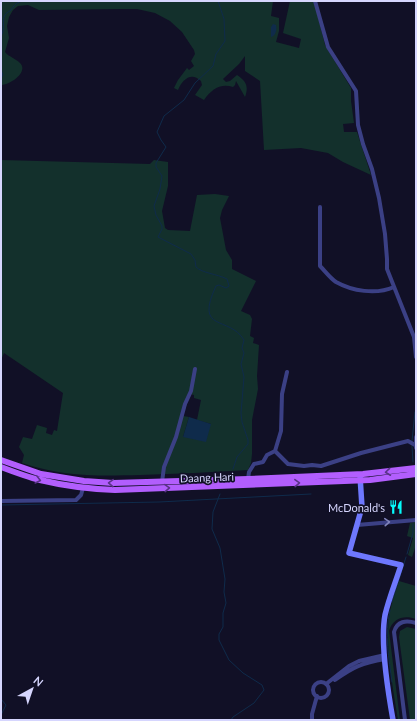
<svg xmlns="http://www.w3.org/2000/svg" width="417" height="721" viewBox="0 0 417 721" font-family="Lato,sans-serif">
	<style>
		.green { fill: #13302c; fill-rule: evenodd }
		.water { fill: #0f2b4b }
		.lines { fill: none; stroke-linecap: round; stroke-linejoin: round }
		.stream { stroke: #0f2b4b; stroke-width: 1 }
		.street { stroke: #3b4085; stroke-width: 4 }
		.secondary { stroke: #6e78fd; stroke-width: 5.5 }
		.primary { stroke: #b25efd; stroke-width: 6 }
		.oneway { stroke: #593387 }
		.oneway2 { stroke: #8184bb }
		.labels { text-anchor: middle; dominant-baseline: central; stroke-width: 3.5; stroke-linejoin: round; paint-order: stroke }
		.street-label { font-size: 11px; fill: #d6d6fe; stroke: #111026 }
		.poi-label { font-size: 11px; fill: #d6d6fe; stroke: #111026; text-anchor: end }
	</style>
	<rect width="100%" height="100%" fill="#111026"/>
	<path class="green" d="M1,1H273L271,16L279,18V31L276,42L299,48L301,39L283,33L290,1H314L325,45L351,88V101L354,123L343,124L344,132H357L371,175L343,162L328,153L301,148L264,150L260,81L245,71V56L239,64L223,79L226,82L230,81L237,75C246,81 249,86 245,97L236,81L235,85L233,87C220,83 211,90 204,100L195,95L202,85L201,81C191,71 182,80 178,90L174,88L178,80L187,68L189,70L194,66L191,61L195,54L194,50L182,32L170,21L155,13L137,9H121L39,10L28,5L18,6L13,10L9,17L7,26L9,38L5,52C9,57 15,58 20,63C29,72 10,85 1,85Z
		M1,160L150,164L154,160L168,162V186L162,211L165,228L168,230L190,231L197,195L215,194L229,196L222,210L220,218L226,250L232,260V269L256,281L241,311L250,315L252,319L250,336L254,338L253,343L259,345L257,376L258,389L252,420V454L251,463L248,470C212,472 176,474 140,475C97,476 64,477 22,463L24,455L19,447L23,437L32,439L37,425L47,428L46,433L52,435L54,430L57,431L63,393L4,353L1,360ZM190,394L194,395V398L201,400L197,420L211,424L183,437L189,417L183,416Z
		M415,522L416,548H415L412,557L408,555L413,538L407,536L410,523Z
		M399,581L416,586V619C404,615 393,618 389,631L400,720H398C393,687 384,644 390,611C392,601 396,591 399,581Z
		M407,627L416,629V720H410L399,637L400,631Z"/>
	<path class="water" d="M273,24L276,25C277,29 276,36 271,37V27Z
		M189,417L211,424L206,442L183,437Z"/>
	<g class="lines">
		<path class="stream" d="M218,1L224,19L225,41L216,54L213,66L195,83L184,100L164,116L157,132L161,140L166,147L156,163V167L162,176L160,189L154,206L156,215L162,226V229L158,237L191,254L195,260L196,267C202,273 217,274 227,279L229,286L226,288L219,285L216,286C194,333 229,315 244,340L242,348L244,353L241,364L244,377L241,413L242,422L248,440V444L237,457L233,469
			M1,36C6,29 1,21 5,15C5,14 9,11 10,11C15,5 14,4 22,1
			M1,70L3,75L1,78
			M412,441L415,412
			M412,446L413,462
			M220,494L213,512L212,529L220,548L225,579L224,592L226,603L223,613V627L219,634V640L229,660L243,673L262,685L264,690L254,703L233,717L231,720
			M1,505L159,502L311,494
			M407,554L413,533V524
			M392,602L406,557
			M390,610C384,635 389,658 392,682
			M1,699L6,705L1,715"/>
		<path class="street" d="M315,1L328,47L356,91L358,125L363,144L372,169L379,198L385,234L387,259V269L414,337L416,357
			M320,207V266C325,271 330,278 336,282C352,291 376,295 394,287
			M287,372L282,394L281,431L275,451L288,464L304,466L312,465L321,466L361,453L408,441L415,445
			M416,437V448
			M248,479L249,472L254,464L263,462L267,455L275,451
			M162,482L164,467L176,437L185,404L191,391L195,369
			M1,501L76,500L81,495L83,488
			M357,525L416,520
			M335,680C353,667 362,663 385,659
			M313 690a8 8 0 1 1 16 0a8 8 0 1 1-16 0Z
			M326,684L349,666L359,661L385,655
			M312,720V714L317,696
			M405,720L394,632C397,621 406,620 416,623"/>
		<path class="secondary" d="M360,476L362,507L349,553L401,565C396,581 389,598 385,615C380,642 388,692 393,720"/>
		<path class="primary" d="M1,460L41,474L84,481L113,483L248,479L363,474L416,468
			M1,467C14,472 27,477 40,480C65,486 89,489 115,490L370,480L416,474"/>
	</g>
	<defs><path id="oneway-chevron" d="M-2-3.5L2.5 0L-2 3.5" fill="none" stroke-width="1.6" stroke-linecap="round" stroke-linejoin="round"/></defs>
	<g class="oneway">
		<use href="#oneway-chevron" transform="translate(388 472) rotate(174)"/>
		<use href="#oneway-chevron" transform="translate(38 480) rotate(14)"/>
		<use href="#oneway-chevron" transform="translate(111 483) rotate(-178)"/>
		<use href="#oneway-chevron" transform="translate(297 483) rotate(-2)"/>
		<use href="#oneway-chevron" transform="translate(167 488) rotate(-2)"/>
	</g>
	<use class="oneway2" href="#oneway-chevron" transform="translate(387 522) rotate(-4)"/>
	<defs>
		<symbol id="restaurant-bare" viewBox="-9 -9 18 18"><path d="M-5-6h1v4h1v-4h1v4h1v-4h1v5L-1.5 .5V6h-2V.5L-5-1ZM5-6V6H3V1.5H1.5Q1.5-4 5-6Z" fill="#05fbfb" stroke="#111026" stroke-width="2.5" paint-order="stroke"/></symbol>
	</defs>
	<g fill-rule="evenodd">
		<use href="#restaurant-bare" x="386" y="497" width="20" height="20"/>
	</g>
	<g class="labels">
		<g class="street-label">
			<text transform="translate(207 477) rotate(-2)">Daang Hari</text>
		</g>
		<g class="poi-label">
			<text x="385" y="507">McDonald's</text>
		</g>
	</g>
	<rect width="417" height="721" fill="none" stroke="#d6d6fe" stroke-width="4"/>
	<g transform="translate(32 689) rotate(40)" stroke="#111026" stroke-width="3" paint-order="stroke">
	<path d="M0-3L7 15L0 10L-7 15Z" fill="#d6d6fe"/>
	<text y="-6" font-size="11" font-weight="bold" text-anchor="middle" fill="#d6d6fe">N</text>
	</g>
</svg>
